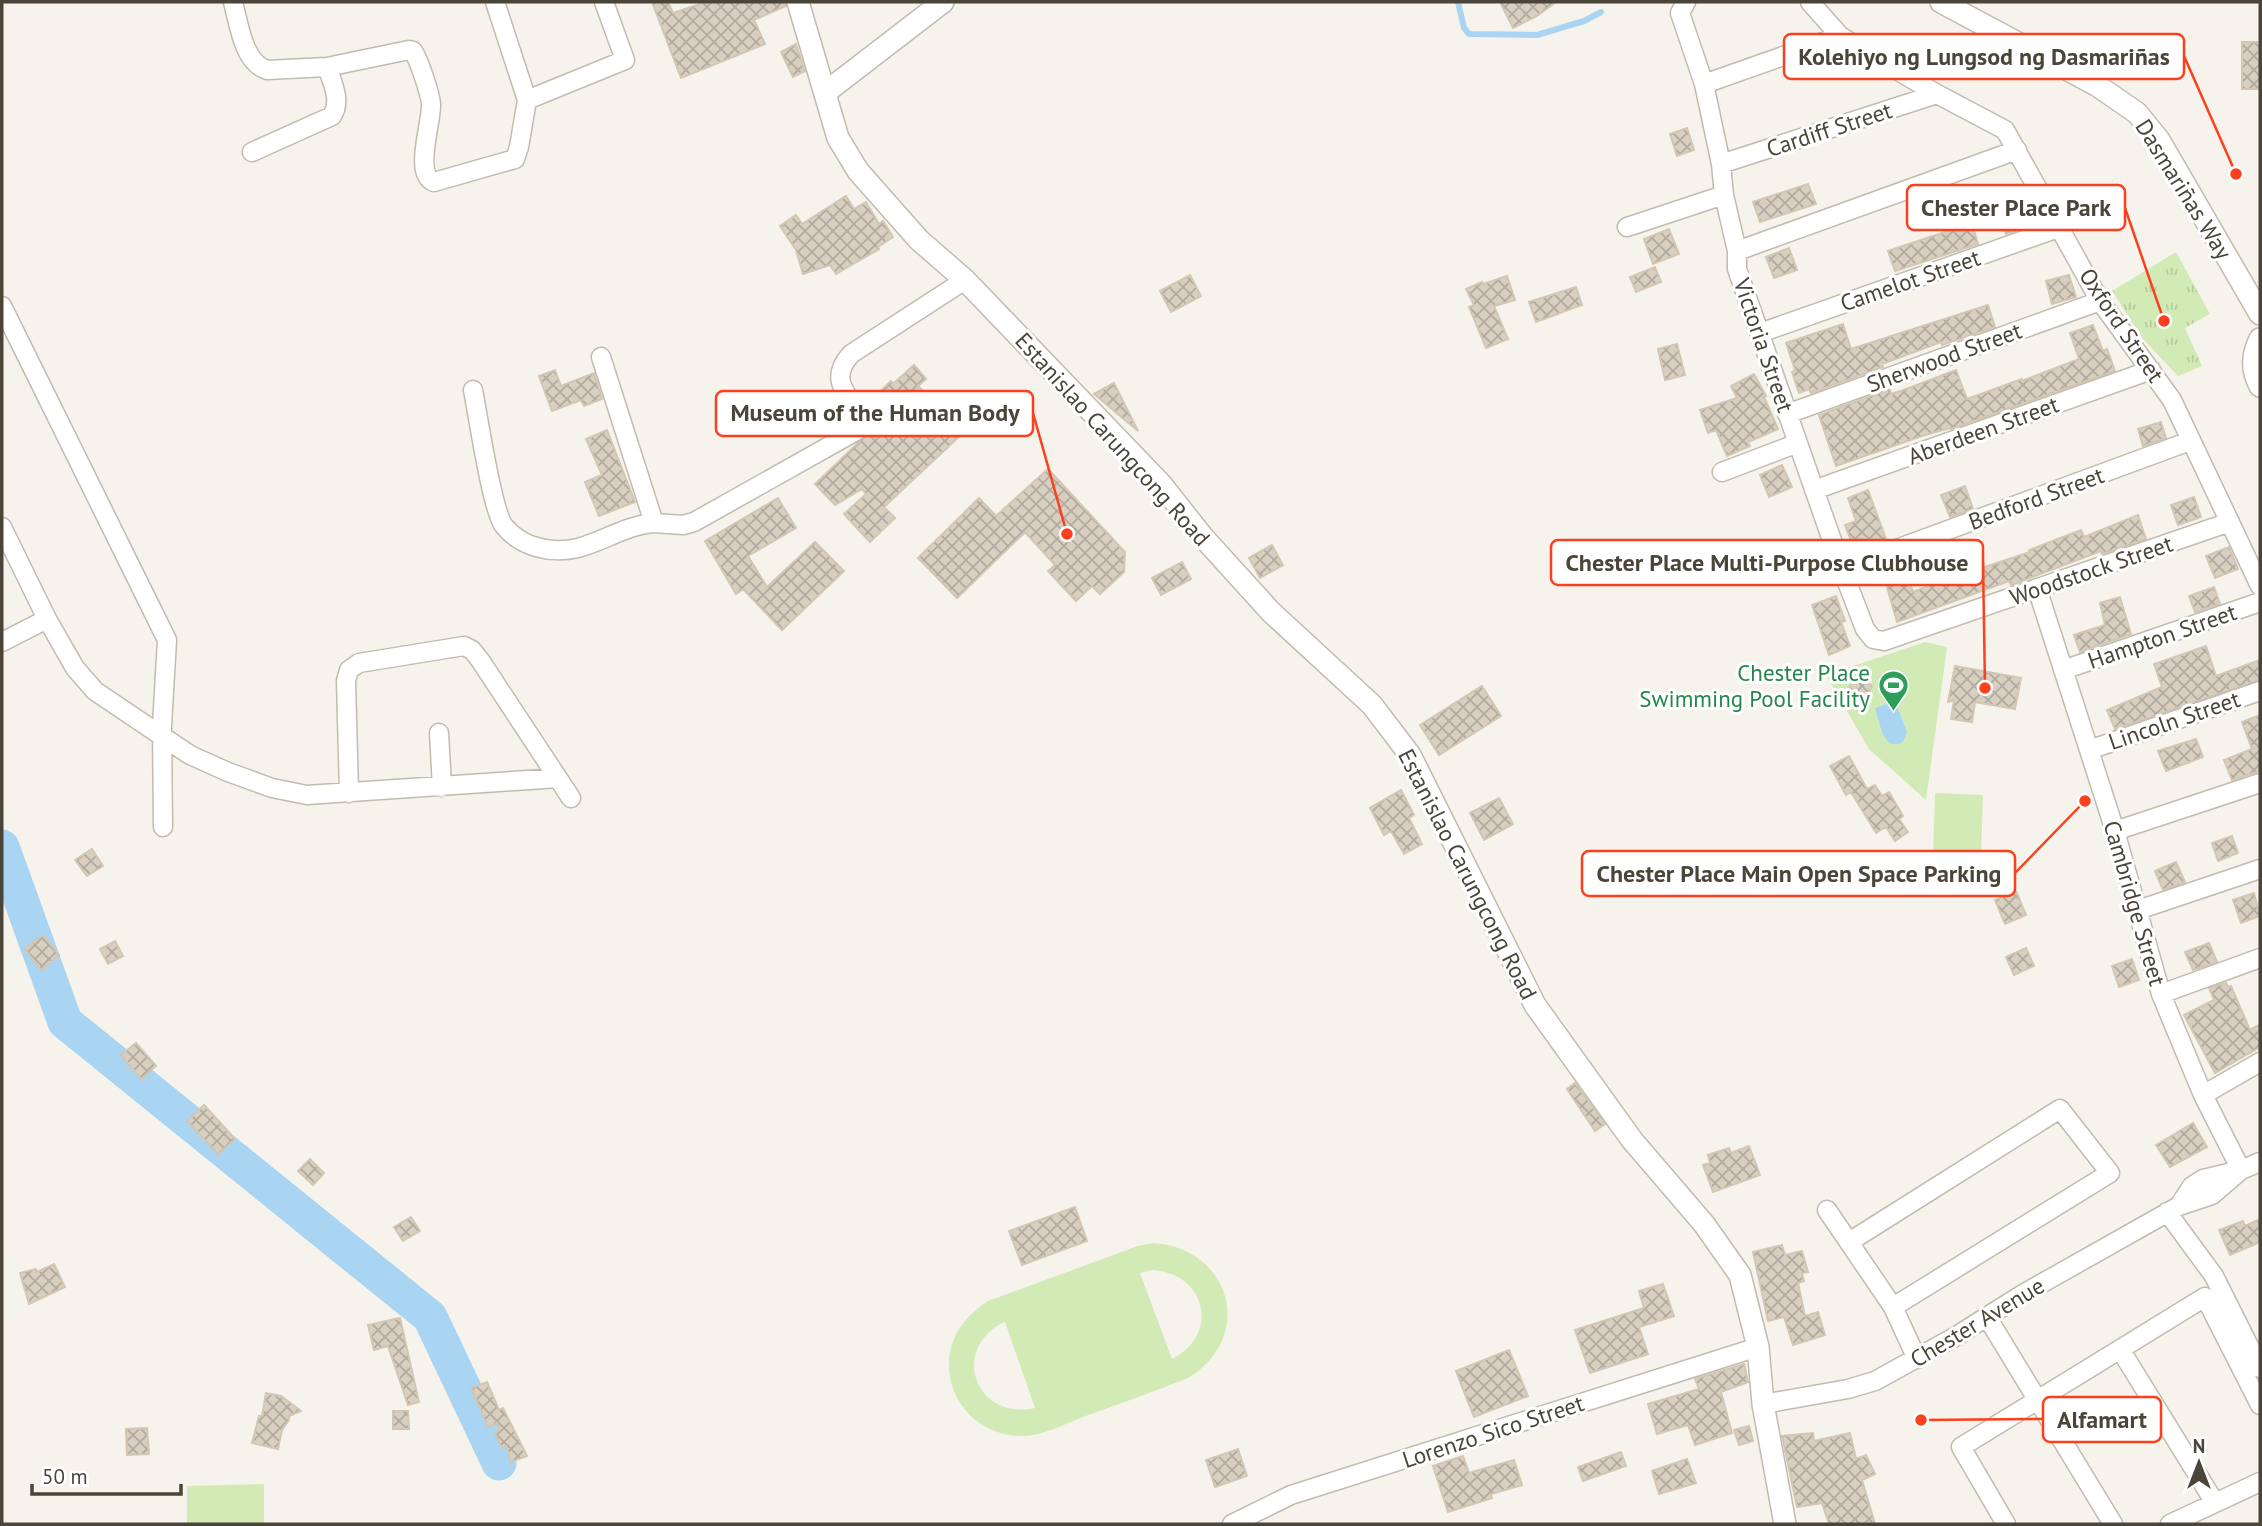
<svg xmlns="http://www.w3.org/2000/svg" width="2262" height="1526" viewBox="0 0 2262 1526" font-family="'PT Sans',sans-serif">
	<style>
		.park { fill: url(#park-tufts) }
		.pitch { fill: #d2eab5; fill-rule: evenodd }
		.water { fill: #a9d4f2 }
		.lines { fill: none; stroke-linecap: round; stroke-linejoin: round }
		.stream { stroke: #a9d4f2; stroke-width: 6 }
		.river { stroke: #a9d4f2; stroke-width: 35 }
		.building { fill: url(#building-cross-hatch); stroke: #d3c7b4; stroke-width: 2 }
		.minor-casing { stroke: #c2bbae; stroke-width: 21 }
		.tertiary-casing { stroke: #c2bbae; stroke-width: 24 }
		.minor { stroke: #fff; stroke-width: 18 }
		.tertiary { stroke: #fff; stroke-width: 21 }
		.labels { text-anchor: middle; dominant-baseline: central; stroke-width: 6; stroke-linejoin: round; paint-order: stroke }
		.street-label { font-size: 23px; fill: #4b4439; stroke: #fff }
		.leisure-label { font-size: 23px; fill: #27864d; stroke: #fff; text-anchor: end }
		.leader { fill: none; stroke: #fc3f1d; stroke-width: 2.5 }
		.callout-dot { fill: #fc3f1d; stroke: #fff; stroke-width: 2.5 }
		.callout { fill: #fff; stroke: #fc3f1d; stroke-width: 2.5 }
		.callout-label { font-size: 24px; text-anchor: middle; font-weight: bold; fill: #4b4439 }
	</style>
	<defs>
		<pattern id="park-tufts" width="24" height="20" patternUnits="userSpaceOnUse" patternTransform="scale(1.75)"><rect width="24" height="20" fill="#d2eab5"/><path d="M3 7l-1-3M5 7V3M7 7l1-3M15 17l-1-3M17 17v-4M19 17l1-3" fill="none" stroke="#b6ca9c"/></pattern>
		<pattern id="building-cross-hatch" width="8" height="8" patternUnits="userSpaceOnUse" patternTransform="scale(1.75)"><rect width="8" height="8" fill="#d8cfc1"/><path d="M0 0l8 8M0 8l8-8" fill="none" stroke="#b1aa9e"/></pattern>
	</defs>
	<rect width="100%" height="100%" fill="#f6f3ec"/>
	<path class="park" d="M2176,252L2210,314L2185,328L2202,366L2178,376L2143,339L2112,291Z"/>
	<path class="pitch" d="M1925,642L1947,647L1926,800L1869,749L1826,675Z
		M1935,793L1983,795L1980,889L1932,887Z
		M1153,1243C1231,1248 1256,1337 1188,1378C1153,1392 1118,1404 1083,1417C1063,1425 1042,1436 1022,1436C982,1436 950,1406 949,1366C948,1338 965,1316 988,1301L1138,1246ZM1152,1270C1206,1273 1221,1334 1172,1359L1140,1273ZM1004,1322H1005L1035,1408C976,1421 949,1350 1004,1322Z
		M264,1484V1524H187V1486Z"/>
	<path class="water" d="M1895,701L1907,732L1903,742C1883,753 1880,722 1875,708Z"/>
	<g class="lines">
		<path class="stream" d="M1458,2L1464,28L1469,34L1537,35L1584,21L1601,12"/>
		<path class="river" d="M2,847L65,1022L430,1317L499,1463"/>
	</g>
	<path class="building" d="M652,2H668L673,13L706,2H785L786,6L754,20L765,44L681,78Z
		M1500,2H1556L1537,16L1513,28Z
		M2242,42H2260V89H2242Z
		M796,44L805,71L793,77L781,52Z
		M1687,128L1694,150L1677,156L1670,134Z
		M1808,184L1816,204L1760,222L1753,202Z
		M846,196L854,209L866,202L879,224L883,221L893,237L878,247L879,249L836,274L830,265L803,274L796,250L780,226L796,215L802,224Z
		M2020,199L2031,226L2006,234L1996,209Z
		M1972,223L1978,244L1895,271L1888,251Z
		M1669,229L1679,254L1653,264L1644,239Z
		M1789,248L1797,270L1774,278L1766,257Z
		M1655,267L1661,282L1636,292L1630,277Z
		M1190,275L1201,296L1171,312L1160,291Z
		M2069,275L2076,297L2052,304L2046,281Z
		M1507,276L1515,300L1494,306L1508,339L1486,348L1469,307L1474,305L1466,289L1482,282L1483,284Z
		M1576,287L1582,305L1536,322L1529,302Z
		M1988,305L1995,327L1942,345L1941,342L1882,364L1883,367L1811,393L1809,389L1799,393L1792,372L1795,370L1786,343L1843,324L1851,349Z
		M2093,325L2103,351L2107,349L2115,371L1951,429L1950,428L1922,436L1836,466L1819,415L1890,389L1891,394L1901,391L1956,370L1967,399L2022,379V381L2079,359L2070,333Z
		M1677,344L1685,375L1665,380L1658,349Z
		M914,365L926,379L918,386L963,433L884,507L895,518L870,542L844,514L866,494L862,489L835,505L815,484L885,417L870,401L891,381L893,384Z
		M555,370L561,386L594,373L602,399L584,406L581,400L552,411L539,376Z
		M1754,374L1766,396L1764,397L1778,429L1748,442L1750,446L1727,456L1716,430L1708,433L1700,410L1737,398L1731,386Z
		M1114,383L1138,431L1094,394Z
		M2161,422L2166,438L2143,446L2138,429Z
		M607,430L635,502L599,516L585,482L602,475L586,439Z
		M1782,465L1792,487L1769,497L1760,475Z
		M1048,469L1125,552L1124,572L1100,594L1092,586L1076,601L1048,571L1055,565L1025,532L957,598L918,558L979,498L996,516Z
		M1965,486L1973,509L1950,517L1941,495Z
		M1868,490L1886,539L1855,551L1845,525L1856,521L1848,498Z
		M2194,497L2201,517L2178,525L2171,505Z
		M778,498L796,528L748,556L767,587L815,542L844,571L782,630L743,589L736,594L705,541Z
		M2138,515L2146,539L2102,554L2101,551L2011,585L2009,581L1897,622L1883,573L1904,566L1913,592L1970,570V572L2030,552L2029,550L2081,530L2084,537Z
		M1272,545L1283,565L1260,578L1249,558Z
		M2229,547L2238,569L2215,578L2206,556Z
		M1182,562L1191,579L1161,595L1152,578Z
		M2214,587L2220,604L2195,612L2189,596Z
		M1836,596L1845,621L1841,622L1850,646L1829,655L1812,605Z
		M2120,597L2131,634L2080,652L2074,635L2105,625L2100,603Z
		M2206,646L2216,676L2260,660V680L2115,729L2107,710L2162,687L2154,664Z
		M1955,666L2021,678L2015,709L1975,702L1972,722L1951,719L1954,700L1948,702Z
		M1856,676L1872,686L1858,710L1842,701Z
		M1482,686L1501,716L1439,755L1420,725Z
		M2260,715V771L2232,780L2224,760L2252,749L2242,722Z
		M2196,739L2203,757L2166,771L2158,751Z
		M1849,756L1867,789L1875,785L1882,796L1889,792L1903,816L1899,819L1908,832L1895,841L1886,827L1876,833L1851,792L1846,795L1830,766Z
		M1401,790L1414,815L1409,818L1422,844L1404,854L1391,831L1384,835L1370,808Z
		M1499,798L1513,824L1484,840L1470,813Z
		M2232,836L2238,853L2218,861L2212,843Z
		M92,849L103,866L87,876L75,860Z
		M2176,862L2185,882L2163,890L2155,871Z
		M2016,891L2026,915L2005,924L1995,900Z
		M2254,893L2260,916L2241,923L2233,900Z
		M43,935L59,955L41,970L25,949Z
		M115,941L123,956L108,964L100,949Z
		M2209,943L2217,962L2193,970L2185,952Z
		M2026,948L2034,966L2014,975L2006,957Z
		M2132,959L2139,980L2119,987L2112,966Z
		M2226,983L2228,987L2231,986L2250,1030L2260,1024V1047L2215,1073L2184,1015L2214,1000L2209,988Z
		M136,1043L156,1066L141,1079L121,1055Z
		M1575,1083L1605,1124L1595,1131L1567,1089Z
		M204,1105L235,1139L218,1154L187,1121Z
		M2193,1123L2207,1147L2170,1167L2156,1145Z
		M1749,1146L1760,1175L1713,1192L1703,1165L1710,1163L1708,1155L1729,1148L1731,1153Z
		M310,1159L324,1173L313,1185L298,1171Z
		M1075,1207L1087,1241L1022,1265L1009,1231Z
		M411,1217L420,1231L403,1241L394,1227Z
		M2260,1219V1242L2230,1255L2219,1230L2243,1221L2245,1226Z
		M1782,1245L1785,1255L1802,1251L1808,1272L1802,1273L1804,1281L1798,1283L1805,1316L1818,1312L1825,1335L1793,1345L1784,1317L1768,1321L1753,1252Z
		M54,1264L65,1287L29,1304L20,1273L36,1269L37,1272Z
		M1663,1284L1674,1316L1639,1327L1648,1354L1590,1373L1575,1330L1644,1308L1639,1291Z
		M400,1318L419,1402L408,1405L388,1346L374,1350L368,1325Z
		M1509,1350L1528,1396L1474,1417L1456,1371Z
		M1744,1364L1748,1382L1721,1392L1732,1433L1695,1445L1688,1425L1657,1434L1648,1404L1699,1389L1695,1379Z
		M487,1382L499,1410L503,1408L527,1456L511,1462L506,1446L502,1448L495,1433L500,1430L497,1423L488,1427L471,1388Z
		M266,1393L281,1396L301,1411L289,1416V1420L282,1430L278,1449L252,1443L259,1416H262Z
		M393,1411H408L409,1429H393Z
		M1749,1426L1753,1441L1739,1445L1734,1430Z
		M147,1428L149,1454L127,1455L126,1429Z
		M1813,1433L1814,1441L1850,1433L1856,1459L1866,1455L1875,1474L1862,1480L1875,1524H1829L1822,1503L1797,1507L1782,1436Z
		M1238,1449L1247,1476L1215,1487L1206,1460Z
		M1621,1452L1626,1466L1583,1481L1578,1467Z
		M1463,1456L1469,1473L1514,1460L1522,1485L1491,1494L1492,1498L1448,1512L1433,1466Z
		M1687,1459L1696,1483L1659,1494L1652,1471Z"/>
	<g class="lines">
		<defs>
			<path id="minor" d="M233,2C239,24 243,62 267,70L327,67L409,50L413,51C419,60 430,93 431,104C432,123 413,174 434,182L515,159L519,147L527,100L495,2
				M1686,2L1680,13L1704,84L1721,164L1724,195L1737,251V269L1842,569L1865,629L1873,639L1884,641L2230,522
				M1810,2L1840,36L1937,94L2005,130L2100,301L2172,400L2260,586
				M1704,84L1840,36
				M527,100L625,60L604,2
				M252,152L332,116C342,101 332,82 327,67
				M1721,164L1937,94
				M1627,227L1724,195
				M1737,251L2017,150
				M2,306L167,640L162,726L163,827
				M1760,333L2061,227
				M601,357L654,523L683,525L694,522L856,431C867,400 820,389 851,354L965,280
				M473,390C478,415 492,511 504,526C522,548 552,554 578,548C604,541 627,525 654,523
				M1787,414L2100,301
				M1722,472L1798,443
				M1814,490L2151,370
				M2,527L47,619L75,668L95,691L190,755L228,772L272,788L307,795L558,778
				M1842,569L2190,441
				M2037,588L2115,831L2161,994L2203,1095L2241,1170
				M2,642L47,619
				M2063,670L2260,602
				M439,733L442,787
				M2089,750L2260,691
				M349,793L346,681L349,670L359,663L464,646L472,650L480,660L571,798
				M2115,831L2260,783
				M2138,910L2260,869
				M2161,994L2260,958
				M2203,1095L2260,1062
				M2179,1206L2192,1186L2203,1179L2241,1170L2260,1162
				M1827,1210L1893,1307L1917,1359
				M2167,1212L2214,1276L2260,1368
				M1849,1242L2060,1109L2110,1173L1893,1307
				M1987,1317L2113,1524
				M2120,1349L2215,1503
				M1763,1404L1848,1389L1875,1381L1953,1338L2023,1294L2179,1206L2212,1195L2241,1170
				M1232,1524L1291,1495L1758,1347
				M2006,1524L1961,1447L2205,1297L2260,1405
				M2170,1524L2260,1482"/>
			<path id="tertiary" d="M798,2L838,138L858,171L919,240L965,280L1161,484L1202,536L1271,612L1372,705L1410,755L1535,1005L1632,1140L1704,1224L1740,1275L1758,1347L1763,1404L1785,1524
				M1941,2L2098,86L2137,113L2159,140L2260,314
				M826,92L943,2
				M2260,339C2252,355 2251,369 2260,386"/>
		</defs>
		<use href="#minor" class="minor-casing"/>
		<use href="#tertiary" class="tertiary-casing"/>
		<use href="#minor" class="minor"/>
		<use href="#tertiary" class="tertiary"/>
	</g>
	<defs>
		<symbol id="stadium-pin" viewBox="-11 -11 22 30"><path d="M0 17L-7.5 6A9.5 9.5 0 1 1 7.5 6Z" fill="#2e9e5b" stroke="#fff"/><path d="M0-5a6.5 5 0 1 0 0 10a6.5 5 0 1 0 0-10ZM-3.5-1.8h7v3.6h-7Z" fill="#fff"/></symbol>
	</defs>
	<g fill-rule="evenodd">
		<use href="#stadium-pin" x="1876" y="668" width="35" height="47"/>
	</g>
	<g class="labels">
		<g class="street-label">
			<text transform="translate(1829 129) rotate(-18)">Cardiff Street</text>
			<text transform="translate(2184 189) rotate(58)">Dasmariñas Way</text>
			<text transform="translate(1910 280) rotate(-19)">Camelot Street</text>
			<text transform="translate(2122 325) rotate(56)">Oxford Street</text>
			<text transform="translate(1764 345) rotate(71)">Victoria Street</text>
			<text transform="translate(1944 357) rotate(-20)">Sherwood Street</text>
			<text transform="translate(1983 430) rotate(-20)">Aberdeen Street</text>
			<text transform="translate(1113 439) rotate(48)">Estanislao Carungcong Road</text>
			<text transform="translate(2036 498) rotate(-20)">Bedford Street</text>
			<text transform="translate(2091 570) rotate(-19)">Woodstock Street</text>
			<text transform="translate(2162 636) rotate(-19)">Hampton Street</text>
			<text transform="translate(2174 720) rotate(-19)">Lincoln Street</text>
			<text transform="translate(1468 874) rotate(63)">Estanislao Carungcong Road</text>
			<text transform="translate(2135 903) rotate(74)">Cambridge Street</text>
			<text transform="translate(1977 1322) rotate(-31)">Chester Avenue</text>
			<text transform="translate(1493 1431) rotate(-18)">Lorenzo Sico Street</text>
		</g>
		<g class="leisure-label">
			<text x="1870" y="672">Chester Place<tspan x="1870" dy="26">Swimming Pool Facility</tspan></text>
		</g>
	</g>
	<path class="leader" d="M2236 174L2184 56M2164 321L2125 208M1067 534L1033 413M1985 688L1983 562M2085 801L2015 873M1921 1420L2043 1419"/>
	<g class="callout-dot">
		<circle cx="2236" cy="174" r="7"/>
		<circle cx="2164" cy="321" r="7"/>
		<circle cx="1067" cy="534" r="7"/>
		<circle cx="1985" cy="688" r="7"/>
		<circle cx="2085" cy="801" r="7"/>
		<circle cx="1921" cy="1420" r="7"/>
	</g>
	<g class="callout">
		<rect x="1784" y="34" width="400" height="45" rx="7"/>
		<rect x="1907" y="185" width="218" height="45" rx="7"/>
		<rect x="716" y="391" width="317" height="45" rx="7"/>
		<rect x="1551" y="540" width="432" height="45" rx="7"/>
		<rect x="1582" y="851" width="433" height="45" rx="7"/>
		<rect x="2043" y="1397" width="118" height="45" rx="7"/>
	</g>
	<g class="callout-label">
		<text x="1984" y="65">Kolehiyo ng Lungsod ng Dasmariñas</text>
		<text x="2016" y="216">Chester Place Park</text>
		<text x="875" y="421">Museum of the Human Body</text>
		<text x="1767" y="571">Chester Place Multi-Purpose Clubhouse</text>
		<text x="1799" y="882">Chester Place Main Open Space Parking</text>
		<text x="2102" y="1428">Alfamart</text>
	</g>
	<rect width="2262" height="1526" fill="none" stroke="#4b4439" stroke-width="7"/>
	<g transform="translate(2199 1463)" stroke="#ffffff" stroke-width="5" paint-order="stroke">
	<path d="M0-5L12 26L0 18L-12 26Z" fill="#4b4439"/>
	<text y="-10" font-size="19" font-weight="bold" text-anchor="middle" fill="#4b4439">N</text>
	</g>
	<path d="M32 1484v10h149v-10" fill="none" stroke="#4b4439" stroke-width="3.5"/>
	<text x="42" y="1484" font-size="21" fill="#4b4439" stroke="#ffffff" stroke-width="5" paint-order="stroke">50 m</text>
</svg>
